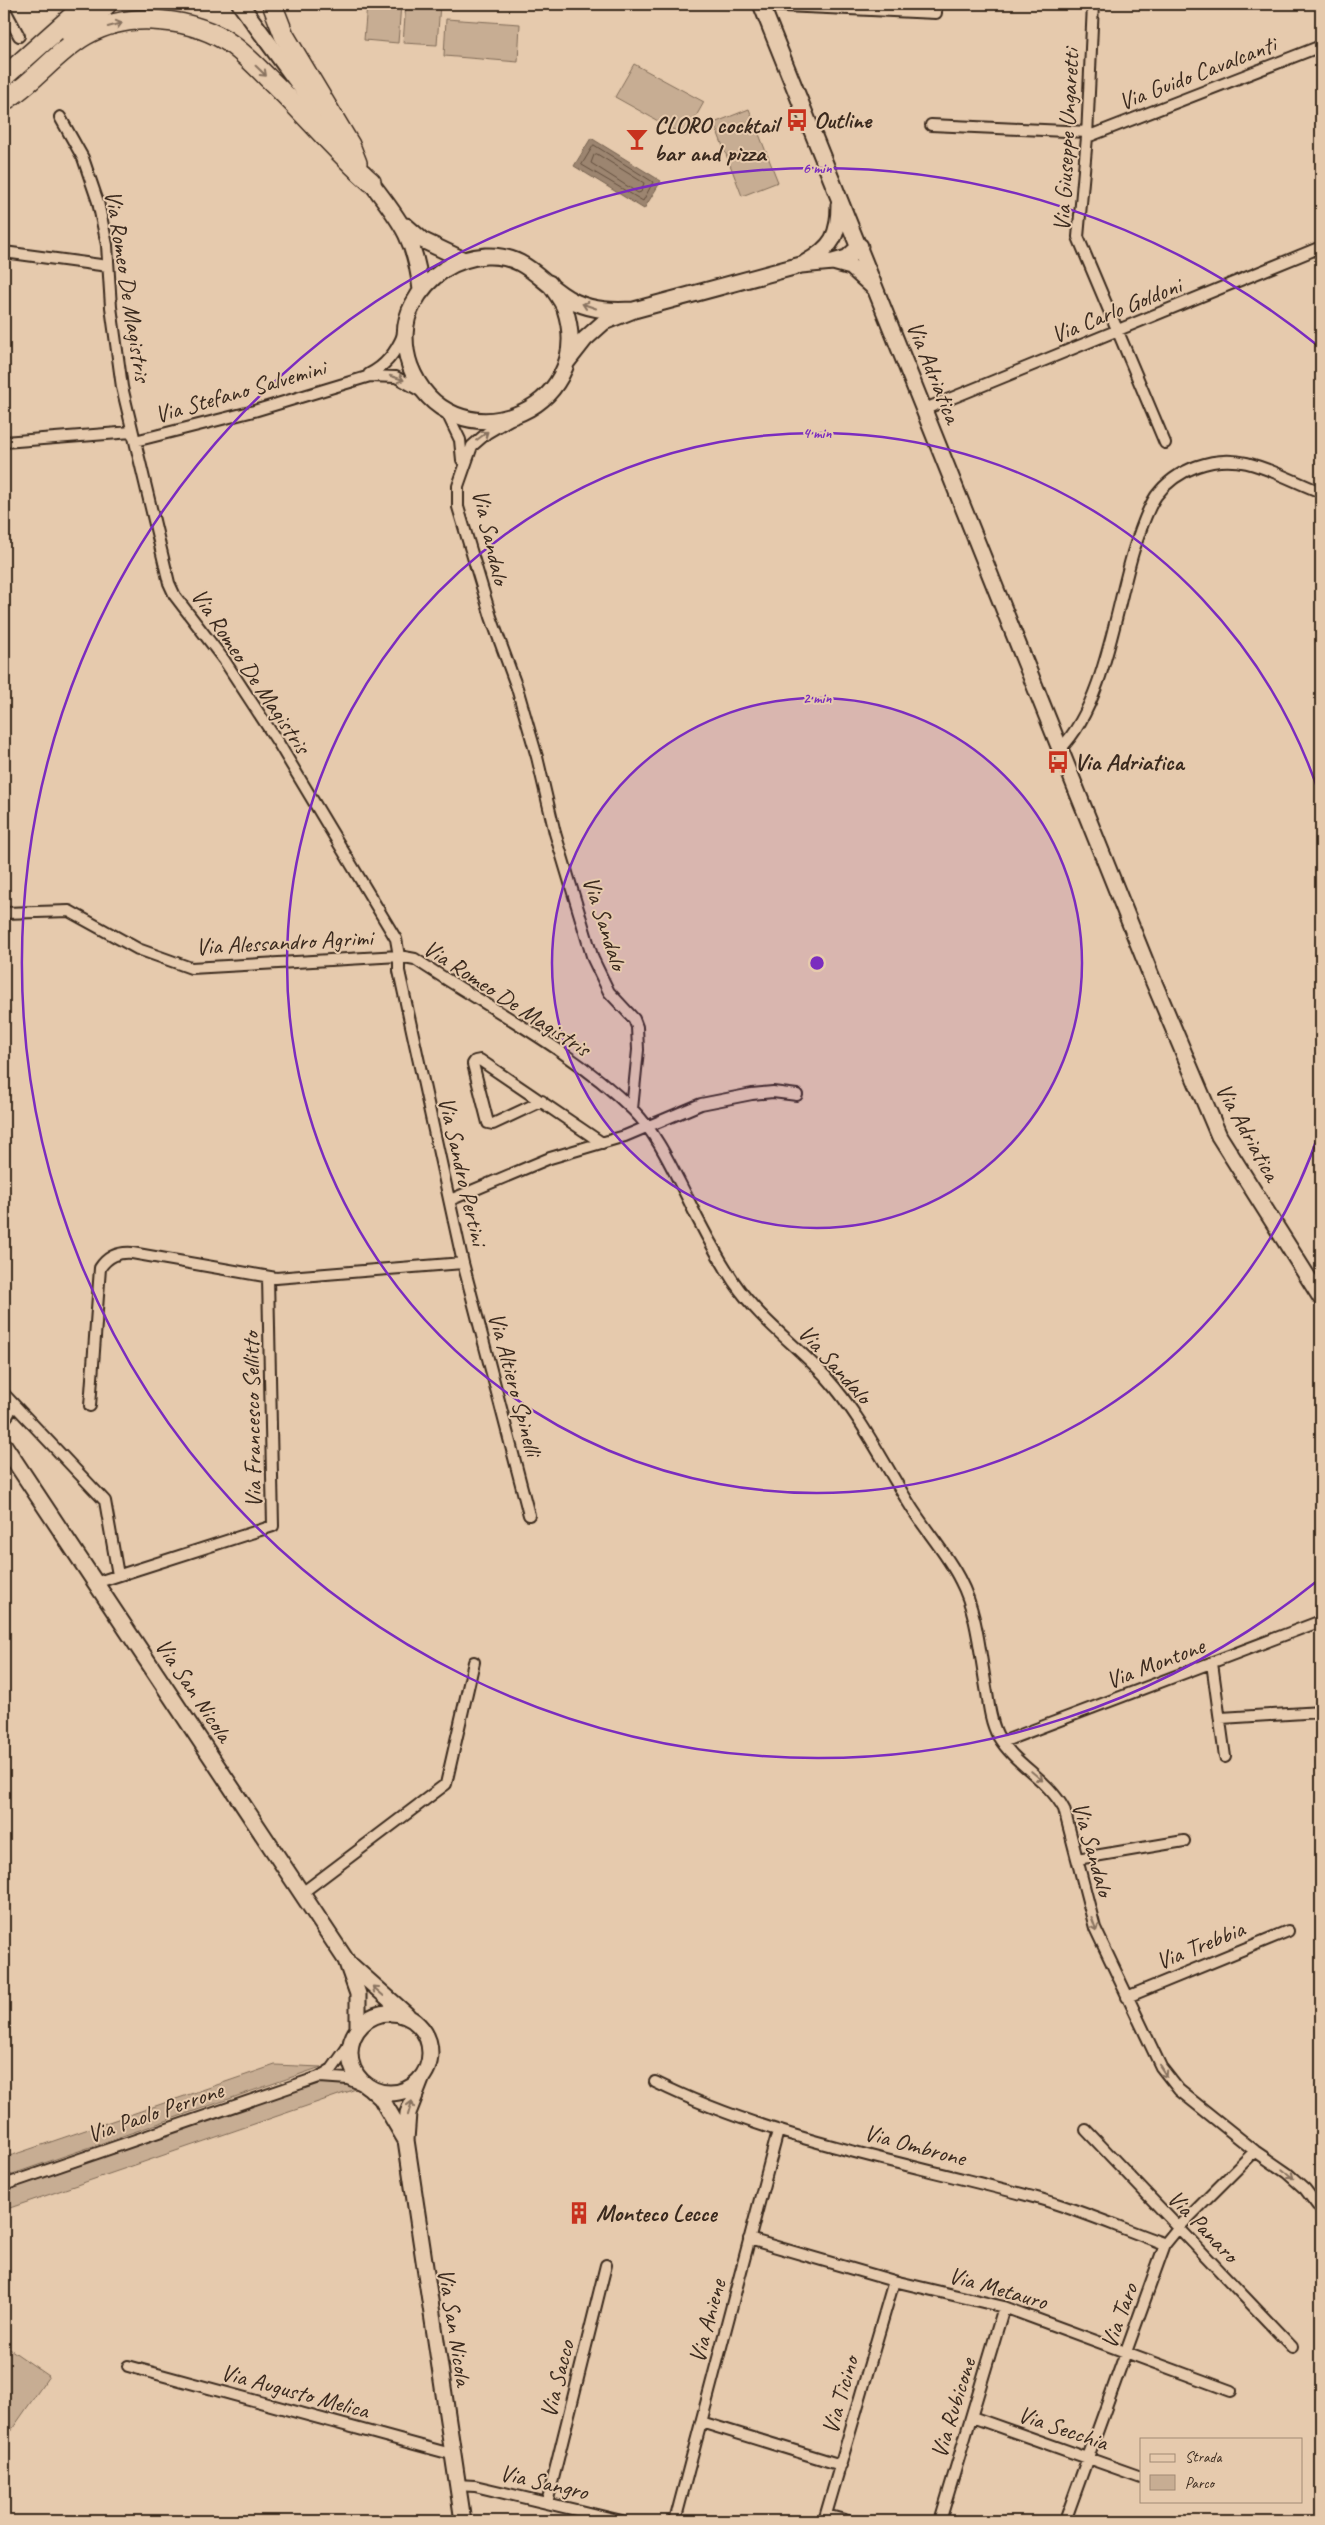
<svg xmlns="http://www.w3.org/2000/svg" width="1325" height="2525" viewBox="0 0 1325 2525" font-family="Caveat,sans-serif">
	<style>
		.green { fill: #c7ad93; stroke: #816c58 }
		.water { fill: #9c856f; stroke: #75614f }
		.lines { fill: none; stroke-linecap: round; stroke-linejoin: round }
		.shore { stroke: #624e3e; stroke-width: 1 }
		.street-casing { stroke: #3b2a1e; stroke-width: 14 }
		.secondary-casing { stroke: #3b2a1e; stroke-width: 19 }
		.highway-casing { stroke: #3b2a1e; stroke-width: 22 }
		.street { stroke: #e6caad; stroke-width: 10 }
		.secondary { stroke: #e6caad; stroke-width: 15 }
		.highway { stroke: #e6caad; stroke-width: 19 }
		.oneway { stroke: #88725e }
		.ring { fill: none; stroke: #7b2cbf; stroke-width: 2.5 }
		.labels { text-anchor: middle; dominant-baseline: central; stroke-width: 4; stroke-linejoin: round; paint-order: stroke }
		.street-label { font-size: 24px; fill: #3b2a1e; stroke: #e6caad }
		.poi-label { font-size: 24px; font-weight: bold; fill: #3b2a1e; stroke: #e6caad; text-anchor: start }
		.centre { fill: #7b2cbf; stroke: #e6caad; stroke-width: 2.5 }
		.ring-label { font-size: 15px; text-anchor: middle; font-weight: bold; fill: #7b2cbf; stroke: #e6caad; stroke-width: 4; stroke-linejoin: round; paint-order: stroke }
	</style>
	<rect width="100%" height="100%" fill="#e6caad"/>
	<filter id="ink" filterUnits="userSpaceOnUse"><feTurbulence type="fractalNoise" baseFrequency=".02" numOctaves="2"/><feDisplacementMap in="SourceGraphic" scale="10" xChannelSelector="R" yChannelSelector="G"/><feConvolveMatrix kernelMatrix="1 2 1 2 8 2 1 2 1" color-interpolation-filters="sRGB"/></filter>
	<g filter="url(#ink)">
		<path class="green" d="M367,4H401L398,43L364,40Z
			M406,4H440L437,45L403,43Z
			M446,19L520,24L518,62L444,56Z
			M634,64L704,102L685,136L615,97Z
			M749,109L778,182L742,196L714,123Z
			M275,2065L321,2067L4,2177V2158Z
			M336,2080L356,2089L4,2210V2191L319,2082Z
			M4,2345L49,2376L4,2441Z"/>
		<path class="water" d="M591,138L661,181L644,209L574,166Z"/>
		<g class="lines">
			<path class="shore" d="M594,145L653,182L643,201L582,165Z
				M597,154L644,183L641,192L638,193L591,163L594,155Z"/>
			<defs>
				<path id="street" d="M1093,4L1087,137L1078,237L1165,443
					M762,5L936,13V4
					M4,8L19,36
					M60,117L83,158L98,202L107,245L111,307L122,387L169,583L175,596L224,660L279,744L396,939L399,956L415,959C488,1008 571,1049 633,1110C657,1134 671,1166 686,1195C700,1225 716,1254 734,1282C759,1319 796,1345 826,1377C860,1415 882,1460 908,1502C924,1529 946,1552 960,1580C978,1614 980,1656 987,1693C989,1707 991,1723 998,1736C1015,1765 1048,1779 1064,1809L1095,1928L1161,2067L1179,2090L1255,2151L1287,2173L1305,2189L1321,2210
					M931,125L1088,132
					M1087,137L1321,46
					M4,252L108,266
					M369,374C386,366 396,352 403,335
					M925,409L1321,247
					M446,411L460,440L462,460
					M509,420L487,433L472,446L458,486V507L491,617L517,688L537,757L555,833L593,959L609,992L634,1019L637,1027L638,1050L632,1109
					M135,441L254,411L370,376L396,377L424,393
					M4,442L132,432
					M1060,749C1104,706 1116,607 1134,549C1140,532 1146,511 1156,496C1176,469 1214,455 1247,463C1272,469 1297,483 1321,492
					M4,913L69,911L138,949L191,968L399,956V971L463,1263L276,1278L132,1253C118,1252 108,1256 100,1268L90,1406
					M542,1101L493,1124L488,1123L473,1064L475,1061L480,1060L602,1143
					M450,1200L550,1158L625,1136L701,1104L752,1094L773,1092L797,1095
					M463,1263L529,1515
					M4,1394L105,1501L118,1575
					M4,1419C11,1413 12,1408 8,1399
					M95,1583L273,1526L268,1277
					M1212,1663L1225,1757
					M1221,1718L1321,1712
					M1002,1742L1321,1621
					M1077,1859L1184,1841
					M302,1893L446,1784L474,1662
					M1127,1997L1288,1931
					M320,2077L348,2079L370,2088
					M655,2082C774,2141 909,2163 1037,2198C1080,2210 1123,2229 1165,2244
					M1086,2130L1292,2347
					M4,2185L319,2077L332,2069L352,2041
					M749,2239L894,2281L1004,2307L1231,2391
					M128,2366L451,2454
					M972,2417L1141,2477
					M701,2422L841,2465
					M456,2485L475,2486L622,2521
					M547,2503L606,2265
					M826,2515L848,2521
					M675,2521L778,2131
					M824,2521L894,2281
					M940,2521L1004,2307
					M1065,2521L1165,2244L1178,2228L1255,2151"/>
				<path id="secondary" d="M240,4L331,128
					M761,4L1152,978L1219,1136L1321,1298
					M364,173C396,217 415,233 421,290
					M406,226L422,240L464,260
					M833,262L851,267L873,287
					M805,263C833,247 839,235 839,204
					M549,283C554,291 562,300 565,309C599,414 449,468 410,366C403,346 403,322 413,304C428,276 454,258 486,256C530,254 542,287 575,302C595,311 613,311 634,310
					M567,362L585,339L604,322L634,310L801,265L833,262L847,258L860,246
					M4,1445L346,1960L358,1994V2029
					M352,1966L407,2015
					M350 2053a40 40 0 1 1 80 0a40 40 0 1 1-80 0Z
					M422,2077L408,2113L406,2140L463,2521
					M370,2088L381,2098L405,2139"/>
				<path id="highway" d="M272,4L284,35L350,145L357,163
					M71,35L107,4
					M4,77L86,4
					M4,101C34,83 56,52 86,35C106,24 130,19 152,20C177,21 203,27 225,40C241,50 254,64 267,77C303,111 334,150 371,182"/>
			</defs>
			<use href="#street" class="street-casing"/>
			<use href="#secondary" class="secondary-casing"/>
			<use href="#highway" class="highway-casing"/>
			<use href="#street" class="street"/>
			<use href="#secondary" class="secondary"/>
			<use href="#highway" class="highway"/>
		</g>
		<defs><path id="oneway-shaft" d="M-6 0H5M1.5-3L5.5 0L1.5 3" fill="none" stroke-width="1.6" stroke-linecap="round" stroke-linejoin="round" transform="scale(1.25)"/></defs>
		<g class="oneway">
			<use href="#oneway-shaft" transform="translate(115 25) rotate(-15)"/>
			<use href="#oneway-shaft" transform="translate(261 71) rotate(44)"/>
			<use href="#oneway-shaft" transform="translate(589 306) rotate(-161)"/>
			<use href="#oneway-shaft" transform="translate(397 378) rotate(17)"/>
			<use href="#oneway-shaft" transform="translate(482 436) rotate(-37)"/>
			<use href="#oneway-shaft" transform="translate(1037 1776) rotate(40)"/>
			<use href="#oneway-shaft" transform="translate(1094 1924) rotate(70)"/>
			<use href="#oneway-shaft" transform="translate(378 1991) rotate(-139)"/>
			<use href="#oneway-shaft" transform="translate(1163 2071) rotate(58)"/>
			<use href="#oneway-shaft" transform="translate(410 2108) rotate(-74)"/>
			<use href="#oneway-shaft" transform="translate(1288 2174) rotate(39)"/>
		</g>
	</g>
	<circle cx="817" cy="963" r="265" fill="#7b2cbf" fill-opacity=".12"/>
	<g class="ring">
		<circle cx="817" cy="963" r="265"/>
		<path d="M1321 1127A530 530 0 1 1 1321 799"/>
		<path d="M1317 1581A795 795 0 1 1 1317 345"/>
	</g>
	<defs>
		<symbol id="bus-bare" viewBox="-9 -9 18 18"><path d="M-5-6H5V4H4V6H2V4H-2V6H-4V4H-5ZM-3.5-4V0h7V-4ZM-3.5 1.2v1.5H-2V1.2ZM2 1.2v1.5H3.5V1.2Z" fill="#c8321e" stroke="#e6caad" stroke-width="2.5" paint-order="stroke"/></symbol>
		<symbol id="bar-bare" viewBox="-9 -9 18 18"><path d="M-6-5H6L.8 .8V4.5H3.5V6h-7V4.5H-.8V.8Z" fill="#c8321e" stroke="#e6caad" stroke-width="2.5" paint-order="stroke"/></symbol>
		<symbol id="building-bare" viewBox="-9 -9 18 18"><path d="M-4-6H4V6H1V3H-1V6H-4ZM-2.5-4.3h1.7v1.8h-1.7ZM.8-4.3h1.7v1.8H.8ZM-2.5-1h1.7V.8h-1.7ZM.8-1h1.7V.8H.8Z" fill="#c8321e" stroke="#e6caad" stroke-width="2.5" paint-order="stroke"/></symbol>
	</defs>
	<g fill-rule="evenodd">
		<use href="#bus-bare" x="781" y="104" width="32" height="32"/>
		<use href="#bar-bare" x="621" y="123" width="32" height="32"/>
		<use href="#bus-bare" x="1042" y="746" width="32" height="32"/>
		<use href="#building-bare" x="563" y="2197" width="32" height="32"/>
	</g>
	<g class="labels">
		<g class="street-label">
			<text transform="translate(1197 73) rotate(-21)">Via Guido Cavalcanti</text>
			<text transform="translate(1066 140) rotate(-87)">Via Giuseppe Ungaretti</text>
			<text transform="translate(128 286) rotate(81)">Via Romeo De Magistris</text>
			<text transform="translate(1116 310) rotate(-22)">Via Carlo Goldoni</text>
			<text transform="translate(934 372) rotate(68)">Via Adriatica</text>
			<text transform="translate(240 391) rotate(-16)">Via Stefano Salvemini</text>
			<text transform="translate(491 537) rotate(77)">Via Sandalo</text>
			<text transform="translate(251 671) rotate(56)">Via Romeo De Magistris</text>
			<text transform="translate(605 923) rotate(72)">Via Sandalo</text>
			<text transform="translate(284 942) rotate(-3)">Via Alessandro Agrimi</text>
			<text transform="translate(507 998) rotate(33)">Via Romeo De Magistris</text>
			<text transform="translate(1248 1132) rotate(61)">Via Adriatica</text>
			<text transform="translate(463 1171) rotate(77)">Via Sandro Pertini</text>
			<text transform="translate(835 1364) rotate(48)">Via Sandalo</text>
			<text transform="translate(515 1384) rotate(75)">Via Altiero Spinelli</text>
			<text transform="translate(252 1420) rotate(-91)">Via Francesco Sellitto</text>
			<text transform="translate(1155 1663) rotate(-21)">Via Montone</text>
			<text transform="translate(194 1690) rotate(56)">Via San Nicola</text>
			<text transform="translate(1093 1849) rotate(74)">Via Sandalo</text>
			<text transform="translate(1200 1945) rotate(-22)">Via Trebbia</text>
			<text transform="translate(155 2112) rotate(-19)">Via Paolo Perrone</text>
			<text transform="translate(915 2145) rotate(15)">Via Ombrone</text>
			<text transform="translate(1203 2226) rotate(46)">Via Panaro</text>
			<text transform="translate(998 2288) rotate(16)">Via Metauro</text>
			<text transform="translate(1119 2316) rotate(-70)">Via Taro</text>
			<text transform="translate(707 2321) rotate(-75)">Via Aniene</text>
			<text transform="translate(455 2327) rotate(81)">Via San Nicola</text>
			<text transform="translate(557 2379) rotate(-76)">Via Sacco</text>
			<text transform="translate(295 2391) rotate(15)">Via Augusto Melica</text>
			<text transform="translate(840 2395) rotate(-74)">Via Ticino</text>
			<text transform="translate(953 2408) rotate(-73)">Via Rubicone</text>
			<text transform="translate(1063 2428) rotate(19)">Via Secchia</text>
			<text transform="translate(544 2482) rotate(13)">Via Sangro</text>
		</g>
		<g class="poi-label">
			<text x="814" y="120">Outline</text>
			<text x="654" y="125">CLORO cocktail<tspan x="654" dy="28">bar and pizza</tspan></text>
			<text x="1074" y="762">Via Adriatica</text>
			<text x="596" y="2213">Monteco Lecce</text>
		</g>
	</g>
	<circle cx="817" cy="963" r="8" class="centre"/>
	<g class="ring-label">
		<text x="817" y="173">6 min</text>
		<text x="817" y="438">4 min</text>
		<text x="817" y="703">2 min</text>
	</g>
	<rect width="1325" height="2525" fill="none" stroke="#e6caad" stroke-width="20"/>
	<rect x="10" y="10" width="1305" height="2505" fill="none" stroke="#3b2a1e" stroke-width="2" filter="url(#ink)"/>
	<rect x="1140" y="2438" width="162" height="65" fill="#e6caad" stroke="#a28a74"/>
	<rect x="1150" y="2454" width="25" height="8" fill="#e6caad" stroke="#a28a74"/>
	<text x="1185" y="2462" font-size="15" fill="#3b2a1e">Strada</text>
	<rect x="1150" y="2475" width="25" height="15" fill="#c7ad93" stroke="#a28a74"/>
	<text x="1185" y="2488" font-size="15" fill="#3b2a1e">Parco</text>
</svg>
